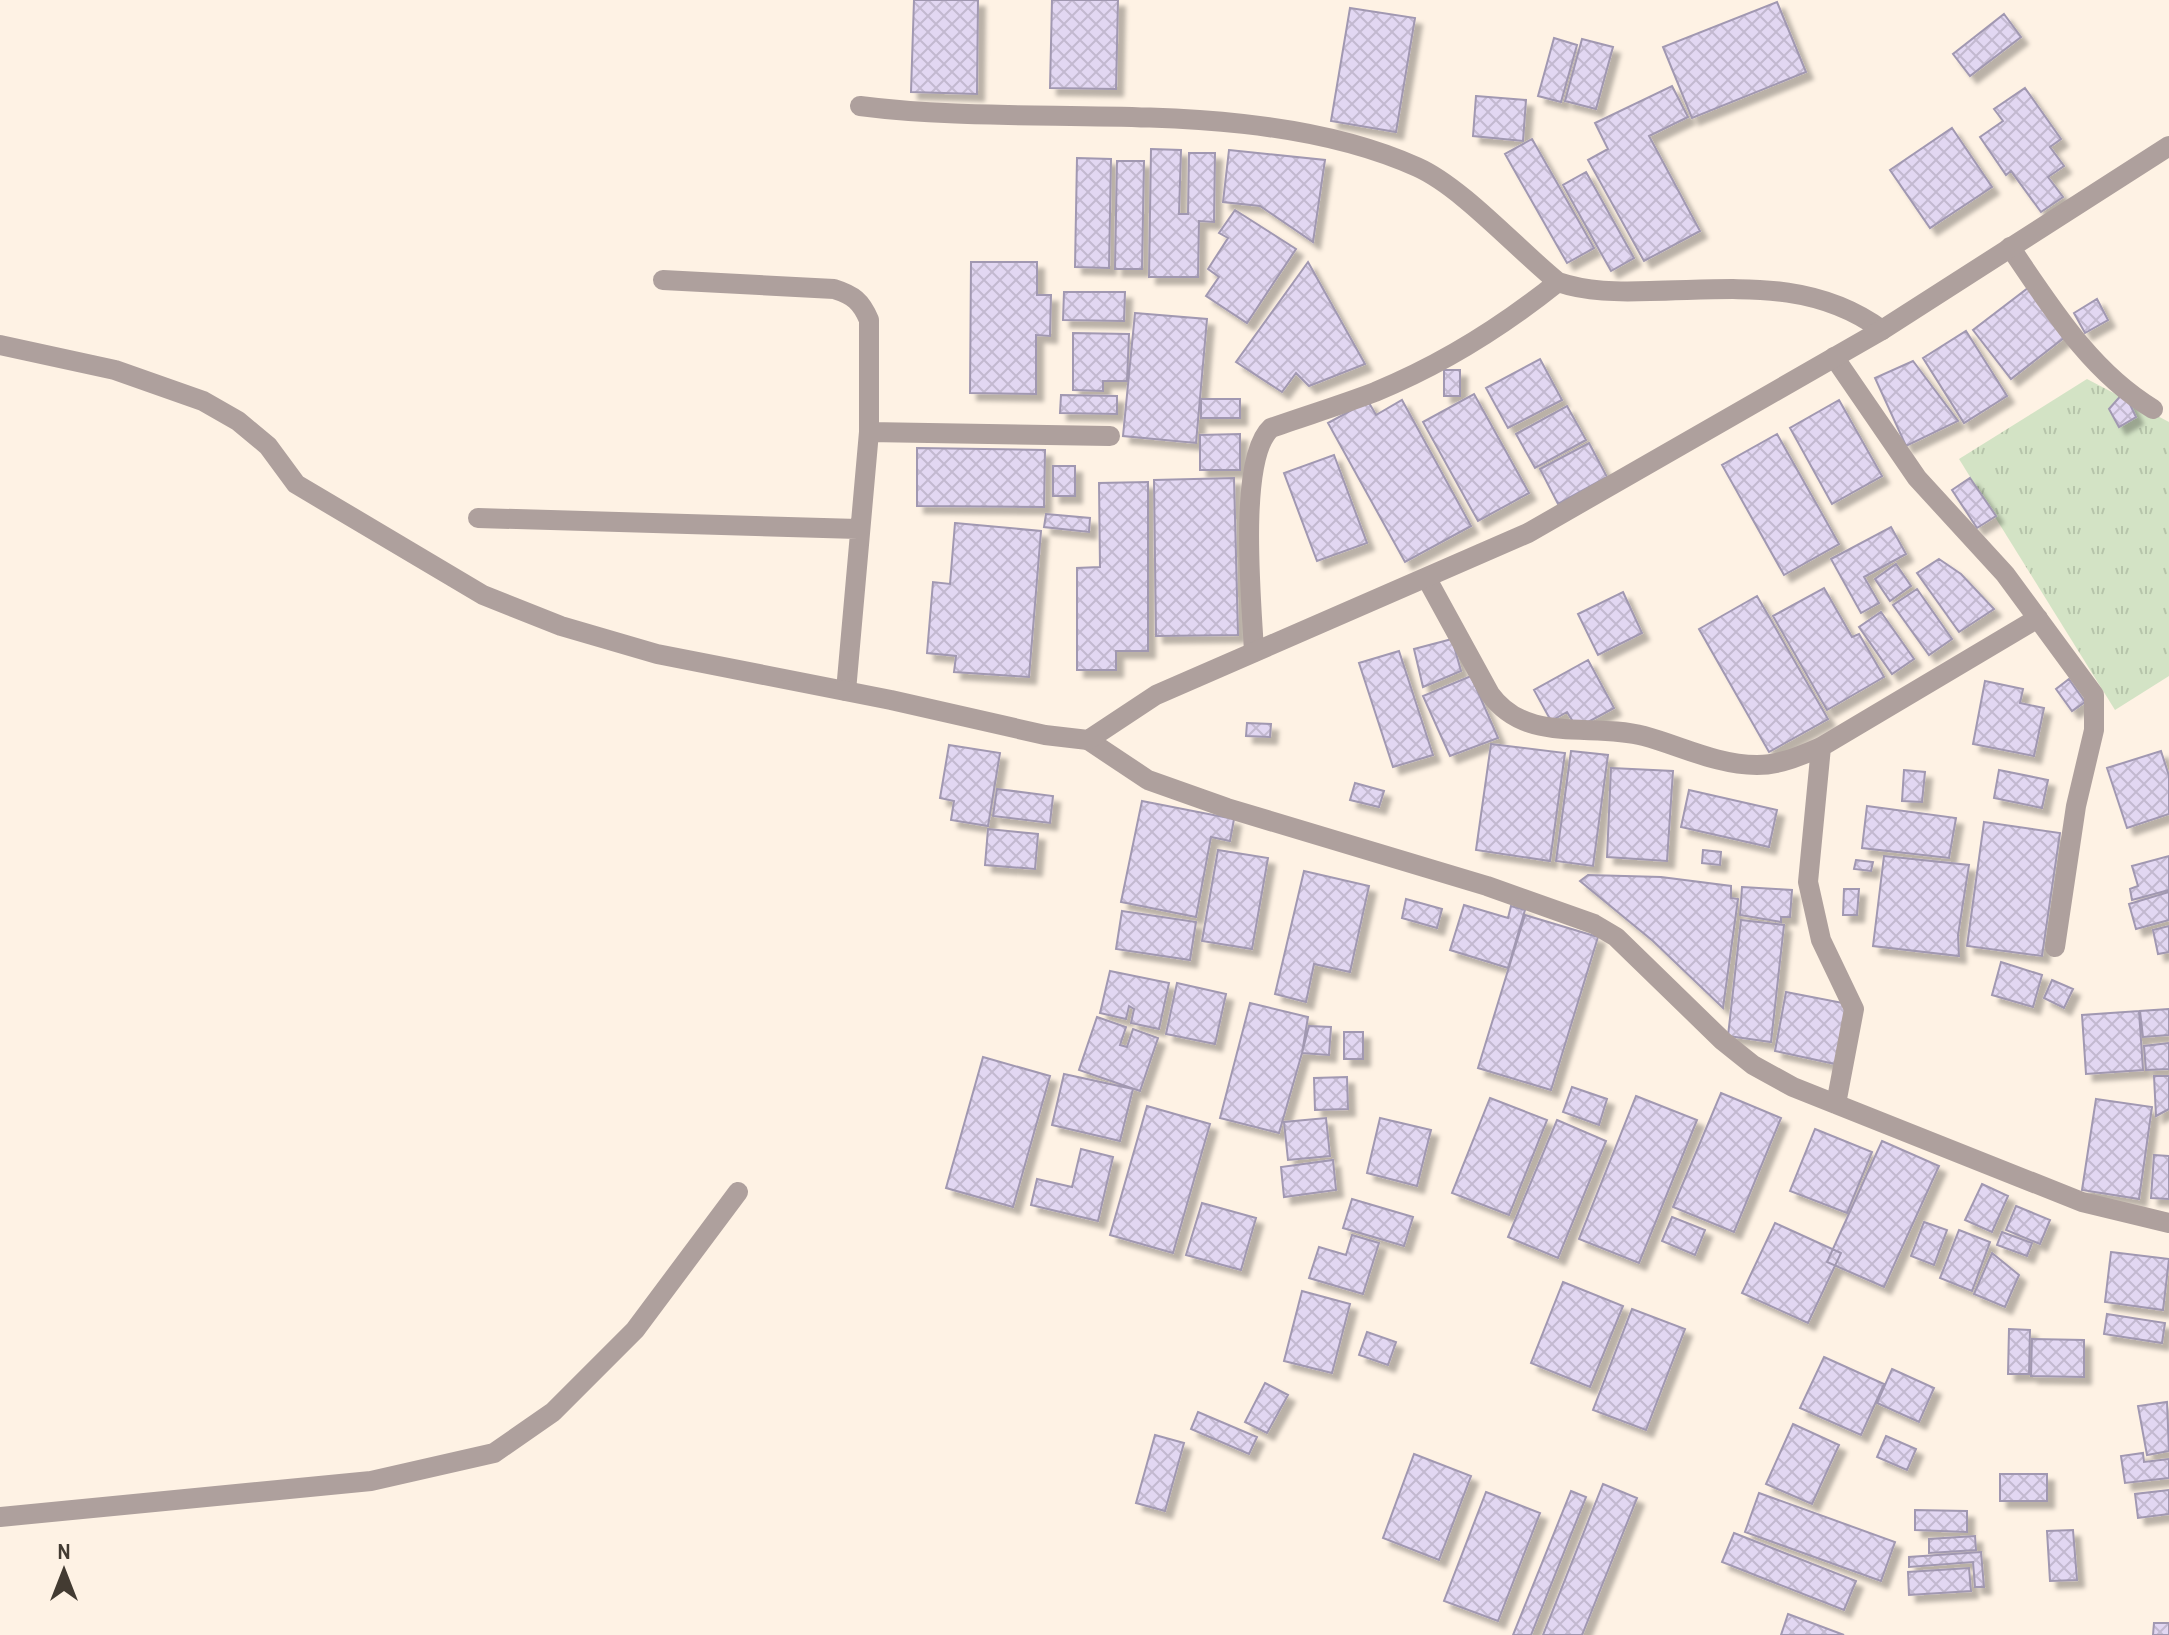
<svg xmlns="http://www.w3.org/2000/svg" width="2169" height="1635" viewBox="0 0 2169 1635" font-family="'Archivo Narrow',sans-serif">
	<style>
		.grass { fill: url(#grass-tufts) }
		.building { fill: url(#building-cross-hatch); stroke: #a198b1; stroke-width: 2; filter: url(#shadow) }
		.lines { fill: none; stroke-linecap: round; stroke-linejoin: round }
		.minor { stroke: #aea09d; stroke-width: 20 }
		.tertiary { stroke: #aea09d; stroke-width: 20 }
	</style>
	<defs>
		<pattern id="grass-tufts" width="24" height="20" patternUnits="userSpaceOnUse" patternTransform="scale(2)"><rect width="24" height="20" fill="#d3e3c5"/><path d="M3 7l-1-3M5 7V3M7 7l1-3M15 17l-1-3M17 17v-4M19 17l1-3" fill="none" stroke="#b6c4aa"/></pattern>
		<pattern id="building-cross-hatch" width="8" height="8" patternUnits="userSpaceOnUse" patternTransform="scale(2)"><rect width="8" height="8" fill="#e2d7f2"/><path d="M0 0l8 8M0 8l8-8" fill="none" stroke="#c3b9d0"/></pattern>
		<filter id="shadow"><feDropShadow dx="7" dy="7" stdDeviation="2" flood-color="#0004"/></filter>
	</defs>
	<rect width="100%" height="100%" fill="#fef2e4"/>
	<path class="grass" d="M2087,379L2169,422V676L2115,710L1959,459Z"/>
	<path class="building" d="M914,0H978L977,94L911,92Z
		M1052,0H1118L1116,89L1050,88Z
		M1777,2L1806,72L1692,118L1663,47Z
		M1350,8L1415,18L1396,132L1331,121Z
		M2004,14L2021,37L1970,76L1953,54Z
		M1554,38L1577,45L1561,102L1538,96Z
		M1582,39L1613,47L1596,109L1565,101Z
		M1672,86L1688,117L1649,136L1700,231L1644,261L1588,160L1608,149L1595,123Z
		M2025,88L2061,139L2050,147L2064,166L2048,177L2063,197L2041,212L2011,171L2006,175L1980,137L2003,121L1994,109Z
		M1476,96L1526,100L1523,141L1473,136Z
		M1952,128L1992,187L1930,228L1890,170Z
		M1532,139L1594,248L1567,263L1505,154Z
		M1151,149L1181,150L1179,214H1188L1189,153H1215L1214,222L1199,221L1198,277H1149Z
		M1229,150L1325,160L1313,242L1260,206L1223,202Z
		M1077,158L1111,159L1109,268L1075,267Z
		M1117,161H1144L1142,269H1115Z
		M1586,172L1634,258L1611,271L1563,185Z
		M1235,210L1296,249L1247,323L1206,296L1219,277L1208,269L1228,238L1219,233Z
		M971,262H1037V295H1051L1050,336L1036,335V394L970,393Z
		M1308,262L1365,364L1309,386L1296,373L1282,392L1236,362Z
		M2028,288L2065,337L2011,379L1973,330Z
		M1064,292H1125L1124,321L1063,320Z
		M2097,299L2108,320L2085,333L2074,313Z
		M1135,313L1207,319L1196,443L1123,436Z
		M1966,331L2007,396L1964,423L1923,358Z
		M1073,333L1129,334L1127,381H1103V391L1073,390Z
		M1540,359L1562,400L1508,428L1486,388Z
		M1913,361L1958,421L1906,446L1875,378Z
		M1444,370H1460V396H1444Z
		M2124,392L2136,417L2119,427L2109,409Z
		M1474,394L1529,493L1478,521L1423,422Z
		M1061,395L1117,396V414L1060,413Z
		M1201,399H1240V418H1201Z
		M1402,400L1471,526L1405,562L1328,423L1368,401L1376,415Z
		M1839,400L1882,476L1832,504L1790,428Z
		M1567,406L1586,440L1535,468L1516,434Z
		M1240,434V470H1200V435Z
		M1777,434L1839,544L1784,575L1722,465Z
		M1589,443L1607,477L1558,504L1540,469Z
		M917,448L1045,450L1044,507L917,506Z
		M1334,455L1367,543L1317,561L1284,473Z
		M1053,466H1075V496H1053Z
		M1234,478L1238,635L1156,636L1154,480Z
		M1970,478L1996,516L1977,528L1952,490Z
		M1148,482V651H1116V670H1077V568L1100,567L1099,483Z
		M1046,514L1090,518L1089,532L1044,527Z
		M955,523L1041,531L1029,677L954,672L956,656L927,653L933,582L950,584Z
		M1891,527L1906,554L1864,577L1879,603L1861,613L1831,559Z
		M1939,559L1961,574L1994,609L1959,632L1917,573Z
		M1896,564L1911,586L1890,601L1875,579Z
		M1824,588L1852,637L1859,634L1884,677L1827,710L1773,616Z
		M1917,589L1952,639L1929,655L1893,605Z
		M1623,592L1642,633L1598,655L1578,614Z
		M1757,596L1828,719L1769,752L1699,629Z
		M1881,612L1914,659L1892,674L1859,627Z
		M1452,639L1461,671L1423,687L1414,649Z
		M1399,651L1433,755L1393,767L1359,663Z
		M1588,660L1614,708L1577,728L1567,712L1551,721L1534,690Z
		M1471,676L1498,738L1450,756L1423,696Z
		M2069,679L2085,702L2072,711L2056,689Z
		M1985,681L2023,689L2020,703L2044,708L2034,756L1973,744Z
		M1247,723L1271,724L1270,737L1246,736Z
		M1491,744L1565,753L1550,861L1476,850Z
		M949,745L1000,753L988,826L951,820L954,801L940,798Z
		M1571,751L1608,755L1593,866L1556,861Z
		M2161,751L2169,776V814L2127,828L2107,768Z
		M1611,768L1673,771L1667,861L1607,857Z
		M1904,770L1925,772L1922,802L1902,801Z
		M1999,770L2048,780L2042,808L1994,798Z
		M1355,783L1384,791L1379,807L1350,800Z
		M997,789L1053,796L1050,823L993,816Z
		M1689,790L1777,810L1769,847L1681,827Z
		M1142,801L1234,819L1230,841L1211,837L1196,917L1121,902Z
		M1867,806L1956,818L1949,858L1862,848Z
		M1984,822L2060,833L2042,956L1967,946Z
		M988,829L1038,834L1035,869L985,865Z
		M1218,850L1268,858L1252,949L1202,941Z
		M1703,850L1721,852L1720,865L1702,863Z
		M1884,856L1969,865L1958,935L1959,956L1873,946Z
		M2169,856V890L2132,900L2130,889L2138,886L2132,866Z
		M1856,860L1873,862L1871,871L1854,869Z
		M1304,871L1369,886L1350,972L1314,964L1306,1002L1275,994Z
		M1588,875L1661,877L1731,886V898L1738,899L1723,1008L1653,941L1580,881Z
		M1742,887L1792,890L1790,917H1781V922L1740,915Z
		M1844,889H1859L1857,915H1843Z
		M2169,892V920L2136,929L2129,904Z
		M1406,899L1442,909L1437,928L1402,918Z
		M1464,905L1508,918L1511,906L1525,910L1508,968L1450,950Z
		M1122,911L1196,922L1190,960L1116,949Z
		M1525,915L1598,937L1551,1090L1478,1068Z
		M1741,920L1784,925L1771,1042L1728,1036Z
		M2169,926V952L2158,954L2153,930Z
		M2001,962L2042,975L2033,1007L1992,995Z
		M1110,971L1169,983L1159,1029L1131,1023L1134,1009L1129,1006L1126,1019L1100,1013Z
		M2052,980L2073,989L2064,1008L2044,998Z
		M1177,983L1226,994L1215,1044L1166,1034Z
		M1786,992L1848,1004L1835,1064L1775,1051Z
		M1250,1003L1308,1017L1302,1053L1279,1133L1220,1118Z
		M2169,1009V1035L2143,1037L2140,1011Z
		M2139,1011L2143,1070L2086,1074L2082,1015Z
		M1097,1017L1126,1027L1120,1045L1127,1047L1133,1029L1158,1038L1140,1091L1079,1070Z
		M1309,1026L1331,1027L1329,1055L1302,1053Z
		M1344,1032H1363V1059H1344Z
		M2169,1043V1069L2146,1070L2144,1046Z
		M983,1057L1050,1076L1013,1207L946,1188Z
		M1064,1074L1133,1089L1120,1141L1052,1125Z
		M2154,1076H2169V1109L2156,1116Z
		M1347,1077L1348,1109L1315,1110L1314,1078Z
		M1572,1087L1607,1099L1599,1125L1563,1112Z
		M1721,1093L1781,1118L1734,1232L1673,1207Z
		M1636,1096L1697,1120L1639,1263L1579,1239Z
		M1490,1098L1547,1120L1509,1215L1452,1193Z
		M2096,1099L2152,1107L2139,1199L2082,1190Z
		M1147,1106L1210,1124L1173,1253L1110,1235Z
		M1326,1118L1330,1156L1288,1160L1284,1122Z
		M1380,1118L1431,1130L1417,1186L1367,1173Z
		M1557,1120L1606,1141L1558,1258L1508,1237Z
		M1815,1129L1872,1152L1847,1213L1790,1191Z
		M1882,1141L1939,1166L1884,1287L1827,1262Z
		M1081,1149L1113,1157L1098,1221L1031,1205L1037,1179L1072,1187Z
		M2154,1155L2169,1156V1199L2151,1198Z
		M1333,1160L1336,1190L1284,1197L1281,1167Z
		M1982,1184L2008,1196L1992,1232L1965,1220Z
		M1352,1199L1413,1217L1404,1246L1343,1228Z
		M1202,1203L1256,1218L1241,1270L1186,1255Z
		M2016,1206L2050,1220L2040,1244L2006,1230Z
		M1672,1217L1705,1230L1695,1255L1662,1241Z
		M1924,1222L1947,1230L1934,1265L1911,1256Z
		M1775,1223L1841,1253L1808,1323L1742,1293Z
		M1959,1230L1990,1242L1972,1291L1940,1278Z
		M2002,1232L2032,1243L2027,1256L1997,1245Z
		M1352,1235L1379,1243L1363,1294L1309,1278L1319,1247L1346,1255Z
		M2111,1252L2169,1259L2163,1310L2105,1302Z
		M1992,1253L2019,1275L2005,1307L1974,1294Z
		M1563,1282L1623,1306L1590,1387L1531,1363Z
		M1302,1291L1350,1304L1332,1373L1284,1361Z
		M1632,1309L1685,1329L1646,1430L1593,1410Z
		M2107,1314L2165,1323L2162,1343L2104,1334Z
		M2009,1329L2030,1330L2029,1374H2008Z
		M1367,1332L1396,1342L1388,1365L1359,1355Z
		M2032,1339L2084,1340V1377L2031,1376Z
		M1824,1357L1884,1384L1861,1435L1800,1408Z
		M1892,1369L1934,1388L1919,1422L1877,1403Z
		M1265,1383L1288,1395L1267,1433L1245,1422Z
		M2167,1402L2169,1451L2147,1455L2138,1406Z
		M1198,1412L1257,1437L1249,1454L1191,1429Z
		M1793,1424L1839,1445L1812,1504L1766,1484Z
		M1155,1435L1184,1443L1165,1511L1136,1503Z
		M1886,1436L1916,1449L1907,1470L1877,1457Z
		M2143,1453L2144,1462L2169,1459V1478L2125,1483L2121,1456Z
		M1414,1454L1471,1476L1439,1560L1383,1538Z
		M2000,1474H2047V1501H2000Z
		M1603,1484L1637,1498L1582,1635H1543Z
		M2169,1490V1514L2138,1518L2135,1494Z
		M1571,1491L1586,1497L1531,1635H1513Z
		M1486,1492L1540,1513L1498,1621L1444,1601Z
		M1759,1493L1895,1542L1881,1581L1745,1532Z
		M1915,1510L1967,1511V1532L1915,1530Z
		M2073,1530L2077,1580L2050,1581L2047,1531Z
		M1734,1533L1856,1581L1844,1610L1722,1562Z
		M1975,1536L1976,1550L1929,1553V1539Z
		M1981,1552L1984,1587H1975L1973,1562L1909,1567V1557Z
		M1969,1568L1971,1591L1909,1595L1908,1572Z
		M1788,1614L1844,1635H1781Z
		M2154,1623H2169V1635H2153Z"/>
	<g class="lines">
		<path class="minor" d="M860,106C1036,129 1252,93 1417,167C1462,187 1517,249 1558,282C1587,292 1618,292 1650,291C1733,290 1811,278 1882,330
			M2010,247C2051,307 2090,371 2153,409
			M663,280L834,289C853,295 861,301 869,320V432L846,691
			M1834,357L1917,478L2005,574L2094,695V730L2076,806L2055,947
			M869,432L1110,436
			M478,518L858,529
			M1427,579L1490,694C1527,745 1591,722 1644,736C1681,746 1717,765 1757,765C1780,765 1800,756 1821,747L2038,618
			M1254,652C1252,605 1237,459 1271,428C1305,416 1341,405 1375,392C1441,365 1502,327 1558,282
			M1088,740L1148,780L1227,808L1487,886L1594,924L1616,937L1723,1041L1753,1065L1793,1087L2082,1202L2169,1223
			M1821,747L1808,882L1821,940L1854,1009L1836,1104
			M0,1517L371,1481L494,1453L553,1412L635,1330L738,1192"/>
		<path class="tertiary" d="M0,345L115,370L203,401L238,421L268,446L296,484L483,595L561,626L657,654L891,700L1045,735L1088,740L1156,695L1528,533L1882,330L2169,146"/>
	</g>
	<g transform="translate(64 1571)" stroke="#fef2e4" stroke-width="6" paint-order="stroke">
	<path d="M0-6L14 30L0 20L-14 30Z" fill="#433b32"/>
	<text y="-12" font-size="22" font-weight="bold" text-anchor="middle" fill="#433b32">N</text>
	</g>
</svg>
